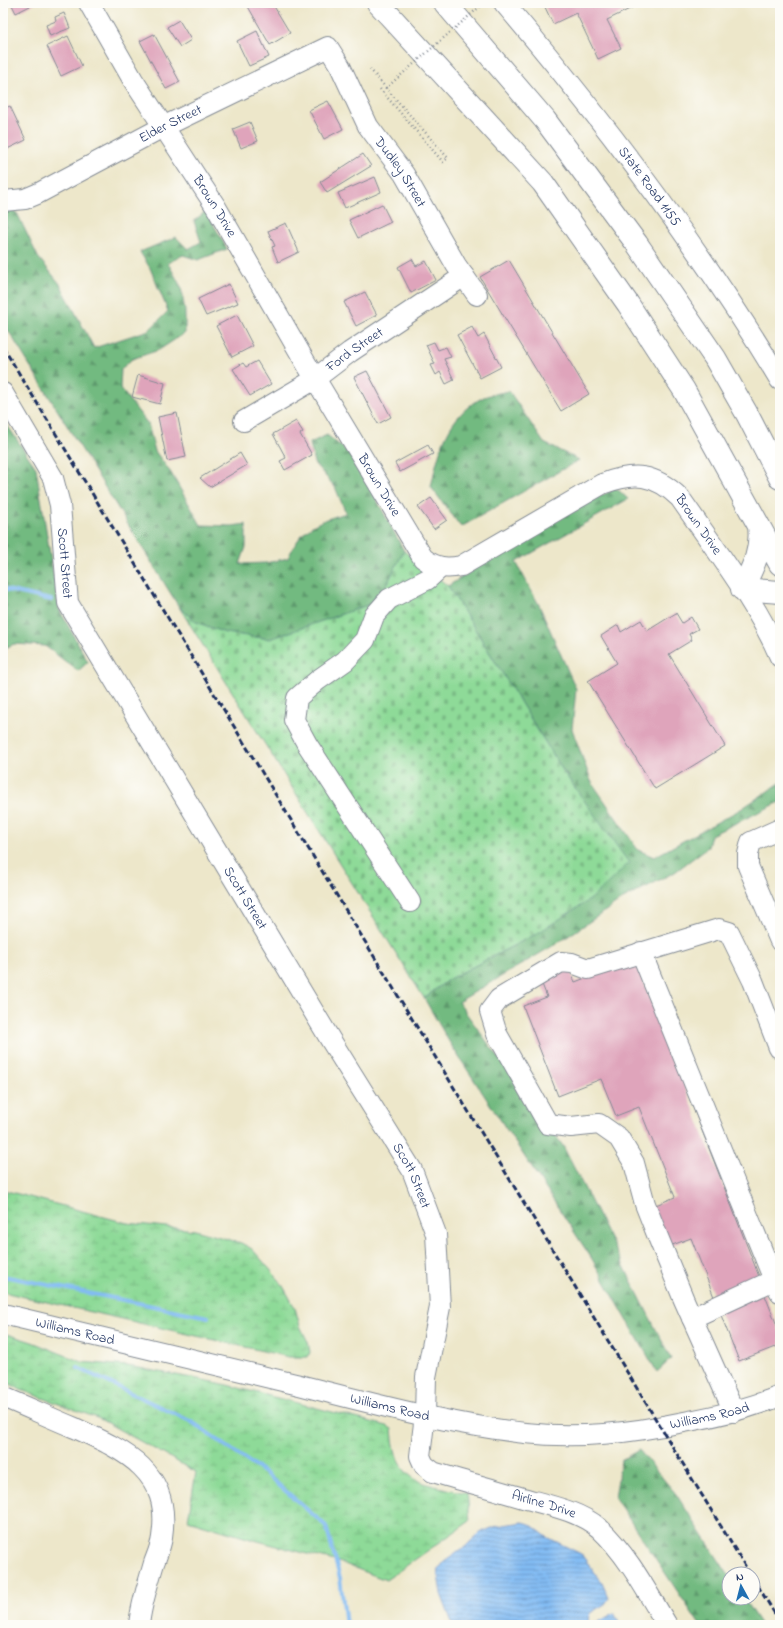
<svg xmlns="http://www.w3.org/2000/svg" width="783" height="1628" viewBox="0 0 783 1628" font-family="'Indie Flower',sans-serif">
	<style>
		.forest { fill: url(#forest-firs); stroke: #46746f }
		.wetland { fill: url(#wetland-marsh); stroke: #54847b }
		.cemetery { fill: url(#cemetery-stones); stroke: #54847b }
		.water { fill: url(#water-rules); stroke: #4e75a8 }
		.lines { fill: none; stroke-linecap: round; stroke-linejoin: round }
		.stream { stroke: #82bbf3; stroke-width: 4 }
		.building { fill: #dfa4bb }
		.minor-casing { stroke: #848b94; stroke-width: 22 }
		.highway-casing { stroke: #848b94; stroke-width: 24 }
		.path { stroke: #848b94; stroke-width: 2.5; stroke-dasharray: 1 3; stroke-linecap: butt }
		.minor { stroke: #fff; stroke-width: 20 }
		.highway { stroke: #fff; stroke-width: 22 }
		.rail { stroke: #1b2f5e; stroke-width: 3; stroke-dasharray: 6 3; stroke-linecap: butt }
		.path-bridge { stroke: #848b94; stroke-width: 2.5; stroke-dasharray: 1 3; stroke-linecap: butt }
		.labels { text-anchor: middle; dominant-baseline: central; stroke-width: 3; stroke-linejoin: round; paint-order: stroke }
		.street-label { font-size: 14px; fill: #1b2f5e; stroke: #fdfcf7 }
	</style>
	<defs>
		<pattern id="forest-firs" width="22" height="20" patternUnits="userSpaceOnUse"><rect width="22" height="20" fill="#72ba80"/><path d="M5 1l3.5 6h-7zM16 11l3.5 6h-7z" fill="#5d986c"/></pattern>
		<pattern id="wetland-marsh" width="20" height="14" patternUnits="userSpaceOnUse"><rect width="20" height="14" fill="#8eda98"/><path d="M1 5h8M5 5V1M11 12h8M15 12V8" fill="none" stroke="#7abb85"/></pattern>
		<pattern id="cemetery-stones" width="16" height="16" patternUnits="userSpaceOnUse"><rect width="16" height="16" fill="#8eda98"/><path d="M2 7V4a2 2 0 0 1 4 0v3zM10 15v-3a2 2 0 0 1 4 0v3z" fill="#7abb85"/></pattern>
		<pattern id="water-rules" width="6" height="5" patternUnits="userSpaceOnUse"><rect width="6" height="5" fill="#82bbf3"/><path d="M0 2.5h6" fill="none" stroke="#6a98c8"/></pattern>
	</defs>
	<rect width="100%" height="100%" fill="#fdfcf7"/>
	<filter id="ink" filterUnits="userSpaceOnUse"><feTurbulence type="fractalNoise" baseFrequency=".025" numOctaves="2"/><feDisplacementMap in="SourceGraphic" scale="8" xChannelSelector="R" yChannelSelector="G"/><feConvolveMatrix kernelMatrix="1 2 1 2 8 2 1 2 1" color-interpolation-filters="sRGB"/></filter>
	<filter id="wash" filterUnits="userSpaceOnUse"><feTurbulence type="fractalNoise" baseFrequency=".012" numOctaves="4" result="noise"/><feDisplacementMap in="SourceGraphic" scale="16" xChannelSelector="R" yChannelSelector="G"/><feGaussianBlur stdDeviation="0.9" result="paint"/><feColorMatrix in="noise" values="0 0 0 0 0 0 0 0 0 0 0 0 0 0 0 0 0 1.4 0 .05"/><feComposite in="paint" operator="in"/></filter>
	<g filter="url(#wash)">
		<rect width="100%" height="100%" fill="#ede7ca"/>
		<path class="forest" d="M3,208L17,213L38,257L60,284L94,348L149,330L168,311L150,268L140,252L176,237L188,249L201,242L194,221L206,211L227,249L198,260L183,255L168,263L181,287L185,311V333L159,350L132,359L121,369L120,388L148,424L155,451L171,473L201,525L232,526L246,524V547L240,564L266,563L288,558C303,526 314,523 346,513L335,487L314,463L310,443L327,435L347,451L371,489L404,551L387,584L368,605L270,639L225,633L196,622L179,607L3,322Z
			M509,391L544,443L579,460L461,527L431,487C439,450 447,415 484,397C491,394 501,393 509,391Z
			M3,419L36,468L59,609L88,662L78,671L45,646L14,644L3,649Z
			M616,488L628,499L516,562L539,605L576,689L572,729L591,781L638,850L654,857L741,809L780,783V802L711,835L708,847L675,872L623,899L561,941L458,1002L563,1146L671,1359L657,1372L592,1259L451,1045L424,998L449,979L536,934L628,863L565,774L448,586L536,530Z
			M639,1450L676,1494L729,1576V1598H743L761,1625H700L615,1498L621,1460Z"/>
		<path class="wetland" d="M3,1190L127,1223L195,1230L241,1243L252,1249L260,1258L280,1281L288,1295L295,1308L300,1326L308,1342L310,1352L308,1357H289L3,1292Z
			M3,1333L32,1342L82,1362L128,1366L219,1383L387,1426L392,1429C396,1484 420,1483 467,1493L470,1521L386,1580L342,1563L254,1540L188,1520L196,1472L100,1419L21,1390L3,1380Z"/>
		<path class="cemetery" d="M404,551L448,586L565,774L629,863L591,899L536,934L449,979L424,998L179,607L196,622L225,633L270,639L368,605L387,584Z"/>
		<path class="water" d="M523,1522L530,1524L547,1537L581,1554L602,1582L609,1598L605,1604L590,1613L588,1620L590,1623L598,1622L614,1613L621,1625H453L441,1594L438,1575L439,1569L444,1562L465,1547L479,1533L497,1526Z"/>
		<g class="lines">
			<path class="stream" d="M3,589L51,600
				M3,1276L208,1317
				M78,1368L192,1422L266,1474L326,1526L340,1578L346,1625"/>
		</g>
		<g id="blocks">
			<path class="building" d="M11,3H36L16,13Z
				M246,3H272L290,33L270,45Z
				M543,3H642L607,20L621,48L598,59L576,13L553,24Z
				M64,13L70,28L50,36L46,25L56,21L55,17Z
				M179,20L191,40L180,47L167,27Z
				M257,31L269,57L249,66L237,41Z
				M154,34L180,82L166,89L140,41Z
				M68,36L82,66L61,76L47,46Z
				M328,101L343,129L324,139L309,110Z
				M10,106L26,140L3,151V109Z
				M250,122L258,141L241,148L233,129Z
				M363,154L371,166L327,193L320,182Z
				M375,177L381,192L345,208L338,193Z
				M382,204L391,222L358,238L349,220Z
				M286,223L299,252L278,262L272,247L275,246L268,231Z
				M412,259L416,266L426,261L436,280L411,293L398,267Z
				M509,260L589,394L561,411L480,277Z
				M229,284L238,303L206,316L198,299Z
				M365,292L377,315L356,326L344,302Z
				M237,315L253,346L232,357L216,326Z
				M472,327L478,338L484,334L501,367L480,378L457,335Z
				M434,342L438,350L446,347L451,357L444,359L454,380L446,384L440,372L436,375L431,365L435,364L426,345Z
				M257,361L271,384L250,396L233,369L243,363L246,367Z
				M367,371L391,417L378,424L354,377Z
				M138,375L165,383L160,404L132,397Z
				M177,413L186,457L167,461L158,417Z
				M296,421L303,432L300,434L312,455L285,470L280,461L286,458L273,434Z
				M428,445L433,454L400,472L395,463Z
				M240,453L247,465L210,487L200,478Z
				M431,498L447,520L434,529L418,507Z
				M676,613L682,623L691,617L698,629L689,634L692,640L669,654L725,746L655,789L588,681L617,663L601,636L618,625L621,632L641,620L647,631Z
				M635,959L760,1279L714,1297L691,1238L667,1247L651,1207L675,1197L639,1107L616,1116L601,1079L558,1096L523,1006L547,997L540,979L569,968L575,982Z
				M764,1293L780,1333V1345L739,1361L719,1310Z"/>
		</g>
	</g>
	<g filter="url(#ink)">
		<use href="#blocks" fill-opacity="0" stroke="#848b94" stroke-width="1"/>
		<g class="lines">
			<defs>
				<g id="minor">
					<path id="s1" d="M89,3L133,80L216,207L307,365L423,558C436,568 446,569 461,566L602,484C634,472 654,473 680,498C715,549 755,600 780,657"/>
					<path id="s2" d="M504,3C605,122 699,246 780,380"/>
					<path id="s3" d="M3,201L25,199L37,194L163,127L328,47L340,66L368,126L404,174L456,265L477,295"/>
					<path id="s4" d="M3,393L53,478L60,505L68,603L330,1039L412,1170L436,1234L440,1307L426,1377L425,1415L420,1456L424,1465L433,1472C463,1481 493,1489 523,1498C548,1505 579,1511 599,1528C628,1555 647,1592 667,1625"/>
					<path id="s5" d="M244,421L312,381L350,352L464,276"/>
					<path d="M780,829L751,842L748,854V866L780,941"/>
					<path d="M410,902L307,744L294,720L297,698L318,680L345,661L365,640L374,616L389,599L428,579L440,568"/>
					<path d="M641,952L774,1280"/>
					<path id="s6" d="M3,1314C99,1337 195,1360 291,1383C368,1402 446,1424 525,1433C579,1439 630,1433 684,1422C717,1416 748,1409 780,1396"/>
					<path d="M692,1318L774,1280L780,1292"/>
					<path d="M3,1397C27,1407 51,1418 75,1428C126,1451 172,1472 162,1537C161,1546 157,1555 154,1563C148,1584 141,1604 139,1625"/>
					<path d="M734,1412L684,1300L658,1237L645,1204L634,1163L619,1138L599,1124L571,1127L548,1124L497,1034L490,1011L499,999L561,962L572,963L588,969L719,929L729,932L753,981L779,1048"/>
				</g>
				<path id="highway" d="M378,3L543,183L628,304L684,390L780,564
					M445,3L545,120L637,244L715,358L747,414L780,478
					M759,526C762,551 753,567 742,589L780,592"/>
			</defs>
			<use href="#minor" class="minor-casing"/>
			<use href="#highway" class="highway-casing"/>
			<path class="path" d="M370,69L386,88"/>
			<use href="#minor" class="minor"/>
			<use href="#highway" class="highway"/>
			<path class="rail" d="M3,347L750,1574
				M753,1578L780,1622"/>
			<path class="path-bridge" d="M380,89L443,162L448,158L386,88L484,3"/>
		</g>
	</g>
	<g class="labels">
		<g class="street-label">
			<text stroke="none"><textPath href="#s3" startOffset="186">Elder Street</textPath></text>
			<text stroke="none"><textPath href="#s3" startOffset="506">Dudley Street</textPath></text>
			<text stroke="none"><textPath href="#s2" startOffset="234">State Road 1155</textPath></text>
			<text stroke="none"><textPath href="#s1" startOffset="239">Brown Drive</textPath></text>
			<text stroke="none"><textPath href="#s5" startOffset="132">Ford Street</textPath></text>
			<text stroke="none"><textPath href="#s1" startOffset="563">Brown Drive</textPath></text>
			<text stroke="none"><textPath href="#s1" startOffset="969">Brown Drive</textPath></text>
			<text stroke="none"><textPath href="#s4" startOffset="185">Scott Street</textPath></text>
			<text stroke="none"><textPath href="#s4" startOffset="569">Scott Street</textPath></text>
			<text stroke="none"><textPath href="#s4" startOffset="893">Scott Street</textPath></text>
			<text stroke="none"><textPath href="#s6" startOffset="74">Williams Road</textPath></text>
			<text stroke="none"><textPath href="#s6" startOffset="398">Williams Road</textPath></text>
			<text stroke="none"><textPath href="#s6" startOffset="722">Williams Road</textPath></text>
			<text stroke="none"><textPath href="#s4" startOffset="1317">Airline Drive</textPath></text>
		</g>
	</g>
	<rect width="783" height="1628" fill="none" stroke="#fdfcf7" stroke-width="16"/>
	<g transform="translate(741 1586) rotate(353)"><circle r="19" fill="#fdfcf7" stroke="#a3aaba"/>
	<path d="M0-3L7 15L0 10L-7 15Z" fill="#1f6fb2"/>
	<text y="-6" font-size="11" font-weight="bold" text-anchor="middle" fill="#1b2f5e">N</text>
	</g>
</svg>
